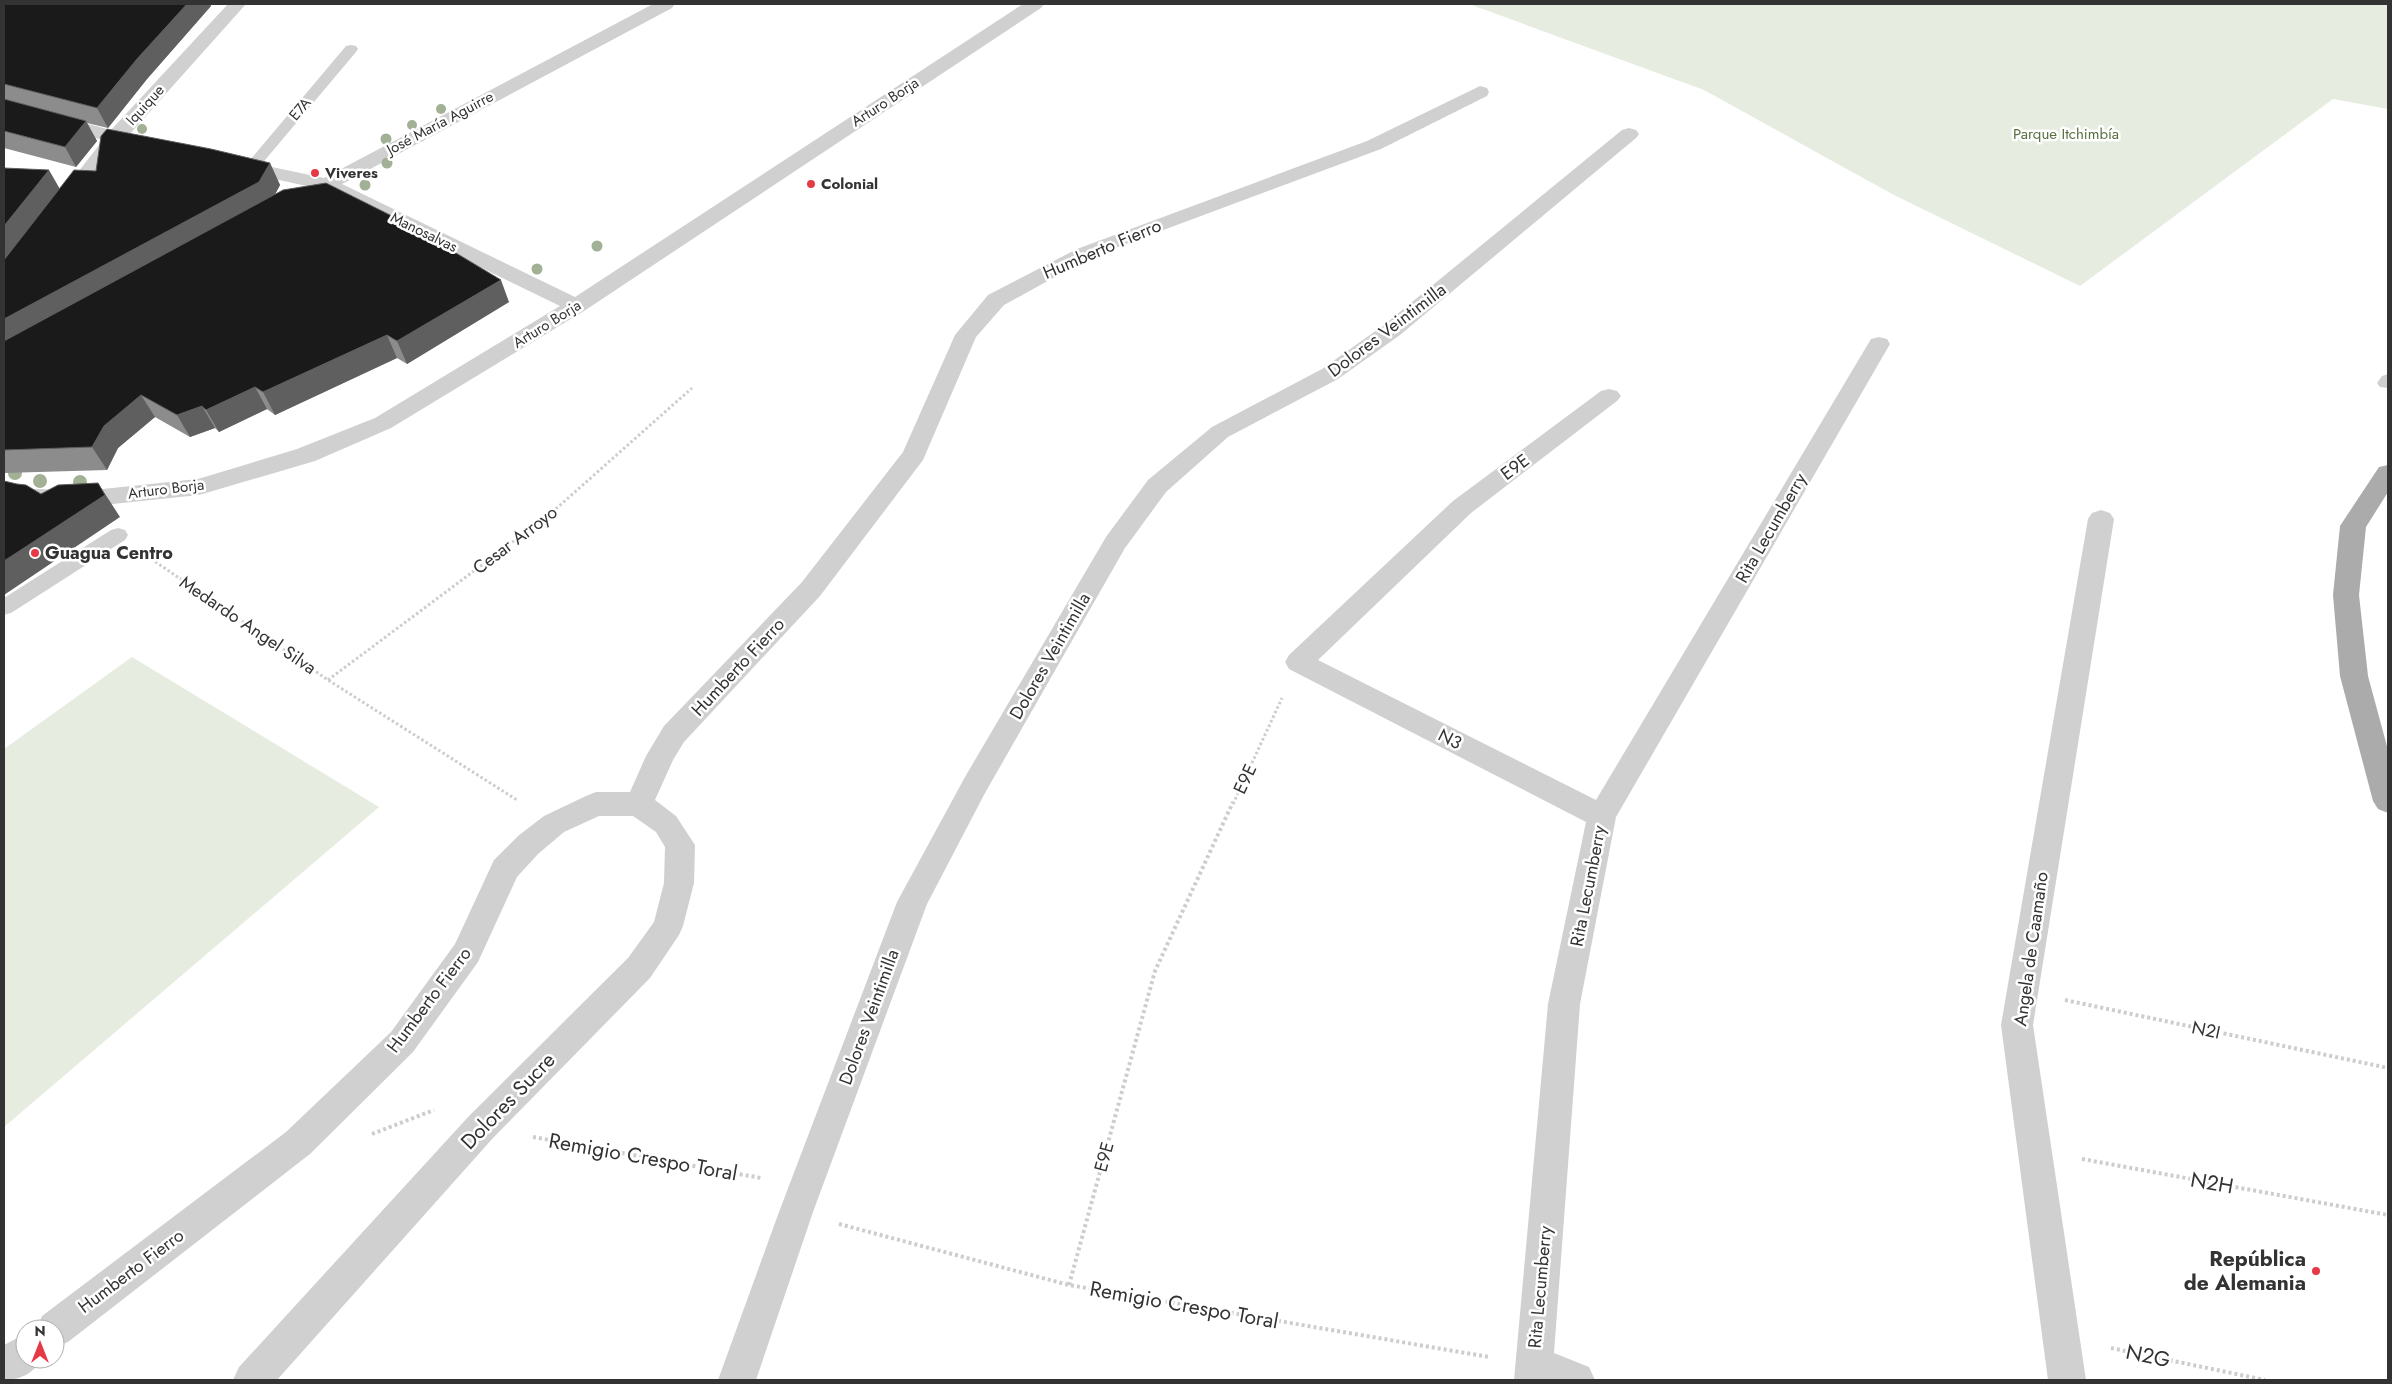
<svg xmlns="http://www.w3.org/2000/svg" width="2392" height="1384" viewBox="0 0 2392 1384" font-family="Jost,sans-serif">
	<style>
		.green { fill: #e6ecdf }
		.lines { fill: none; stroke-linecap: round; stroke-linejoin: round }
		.path-far1 { stroke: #cdcdcd; stroke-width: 3; stroke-dasharray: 2.5 2.5; stroke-linecap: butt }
		.path { stroke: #cdcdcd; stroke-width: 4; stroke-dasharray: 3 3; stroke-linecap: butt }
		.service { fill: #d0d0d0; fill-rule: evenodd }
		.minor { fill: #d0d0d0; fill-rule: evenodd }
		.primary { fill: #ababab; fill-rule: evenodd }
		.tree { fill: #a2b095 }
		.wall { fill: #8c8c8c }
		.shaded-wall { fill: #5f5f5f }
		.building { fill: #1a1a1a; stroke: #5f5f5f }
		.poi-dot { fill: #e63946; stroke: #fff; stroke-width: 2 }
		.labels { text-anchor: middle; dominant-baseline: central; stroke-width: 5; stroke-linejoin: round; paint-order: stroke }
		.far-street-label { font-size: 15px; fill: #333; stroke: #fff }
		.far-park-label { font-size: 15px; fill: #56703f; stroke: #fff }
		.far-poi-label { font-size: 15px; font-weight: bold; fill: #333; stroke: #fff; text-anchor: start }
		.street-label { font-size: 18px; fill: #333; stroke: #fff }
		.poi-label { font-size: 18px; font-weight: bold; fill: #333; stroke: #fff; text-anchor: start }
		.near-street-label { font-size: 21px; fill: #333; stroke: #fff }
		.near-poi-label { font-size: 21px; font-weight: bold; fill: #333; stroke: #fff; text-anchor: end }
	</style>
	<rect width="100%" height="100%" fill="#fff"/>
	<path class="green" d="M1469,4H2388V109L2333,99L2080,286L1894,195L1704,90Z
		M132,657L379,807L4,1127V749Z"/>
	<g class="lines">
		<path class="path-far1" d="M147,556L328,680L517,800
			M328,680L549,515L692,388
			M1233,804L1282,698"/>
		<path class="path" d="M2065,1000L2388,1068
			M372,1134L434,1110
			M533,1137L761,1178
			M2082,1159L2388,1215
			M839,1224L1069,1285L1489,1357
			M1069,1285L1155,971L1233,802
			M2111,1348L2265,1380"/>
		<path class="service" d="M351,45L356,46L358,49L356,52L255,172H245L242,169L245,166L346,46Z
			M2388,374V388L2380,387L2377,383L2382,376Z
			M118,528L125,530L128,535L125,540L11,613L4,615V598L111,530Z"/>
		<path class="minor" d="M228,4H246L129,135L145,139L148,143L145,147L138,149L120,144L74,203L67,205L60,203L57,199L103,140L4,114V102L111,130Z
			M653,4H675L672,8L342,184L575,297L1023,4H1044L1041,8L584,311L391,428L315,461L199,495L93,506L33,505L4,497V481L33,489L93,490L198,479L297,449L375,418L560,306L326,192C314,199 302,209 288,205L285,201L288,197L307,186L231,170L228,166L231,162L238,160L324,178Z
			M1480,86L1487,88L1489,92L1487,96L1381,149L1091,257L1004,305L976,337L923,460L820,596L684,742L673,760L655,800L676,816L695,845L694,883L683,926L679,935L650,978L493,1138L277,1380H233L239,1367L469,1116L628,958L654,922L664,883L665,847L656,832L633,816H599L564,832L538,854L517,877L478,962L413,1052L310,1154L68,1342L55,1347V1329H37L42,1316L286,1132L391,1032L455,944L494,860L518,836L544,816L586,796L596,792H630L646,756L664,726L802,582L903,452L955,335L988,295L1077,249L1367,141Z
			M1629,128L1636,130L1639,134L1636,138L1400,335L1338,379L1228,437L1166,492L1125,548L985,793L927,904L813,1212L756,1380H718L779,1212L897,902L965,777L1106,537L1148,480L1212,427L1322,369L1384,325L1622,130Z
			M1879,337L1887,339L1890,344L1616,817L1580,1004L1554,1353L1589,1367L1595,1380H1514L1548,1004L1586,822L1289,669L1285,662L1289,655L1453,501L1601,391L1609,389L1617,391L1621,396L1617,401L1471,513L1318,660L1596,800L1868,344L1871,339Z
			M2101,510L2110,513L2114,519L2033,1025L2086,1380H2048L2001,1025L2088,519L2092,513Z
			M25,1334V1359H41C34,1374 19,1380 4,1380V1345Z"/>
		<path class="primary" d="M2388,465V492L2366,527L2359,595L2368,676L2388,750V813L2378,809L2373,801L2340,676L2333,595L2340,526L2379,467Z"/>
	</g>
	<g class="tree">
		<circle cx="441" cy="109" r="5"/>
		<circle cx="412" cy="125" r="5"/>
		<circle cx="142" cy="129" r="5"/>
		<circle cx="386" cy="139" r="5.5"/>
		<circle cx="387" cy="163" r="5.5"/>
		<circle cx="365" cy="185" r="5.5"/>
		<circle cx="597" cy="246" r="5.5"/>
		<circle cx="537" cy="269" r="5.5"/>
		<circle cx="15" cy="473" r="7"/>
		<circle cx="40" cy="481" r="7"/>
		<circle cx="80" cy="482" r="7"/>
	</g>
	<path class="wall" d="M4,4H210L211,6L147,79L108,128L87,123L97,141L76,167L4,148Z
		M270,163L280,185L275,194L509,302L407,364L397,358L275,415L267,409L219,432L215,428L190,437L155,417L118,448L107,470L4,473V168L60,189L96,171Z"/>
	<path class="shaded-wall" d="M187,4H210L211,6L147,79L108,128L97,108L137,59Z
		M86,121L97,141L76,167L65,147Z
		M270,163L280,185L270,204L4,349V319Z
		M49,170L61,191L4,265V226Z
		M501,280L509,302L407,364L397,341Z
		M387,335L397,358L275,415L263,392Z
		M255,387L267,409L219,432L206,410Z
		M141,395L155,417L118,448L107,470L92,447L104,426Z
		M202,406L215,428L190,437L177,415Z
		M98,483L120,517L4,595V561Z"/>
	<path class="building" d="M4,4H187L137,59L97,108L4,84Z
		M4,99L86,121L65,147L4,131Z
		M107,129L211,149L270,163L259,182L4,319V260L74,170L96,171L101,136Z
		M4,168L49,170L4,226Z
		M326,183L406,223L501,280L397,341L387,335L263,392L255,387L206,410L202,406L177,415L141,395L104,426L92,447L4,450V341L283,190Z
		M4,481L17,484L26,485L41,494L58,485L98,483L105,495L4,561Z"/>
	<g class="poi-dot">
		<circle cx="315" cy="173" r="5"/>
		<circle cx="811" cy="184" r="5"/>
		<circle cx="35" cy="553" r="5"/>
		<circle cx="2316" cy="1271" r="5"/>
	</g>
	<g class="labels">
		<g class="far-street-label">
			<text transform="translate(885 102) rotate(-33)">Arturo Borja</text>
			<text transform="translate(145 105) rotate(-48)">Iquique</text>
			<text transform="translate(300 109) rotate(-50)">E7A</text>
			<text transform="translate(440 123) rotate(-28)">José María Aguirre</text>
			<text transform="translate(424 232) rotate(26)">Manosalvas</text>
			<text transform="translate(547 324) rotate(-32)">Arturo Borja</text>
			<text transform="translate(166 489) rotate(-7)">Arturo Borja</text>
		</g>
		<g class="far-park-label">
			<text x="2066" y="134">Parque Itchimbía</text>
		</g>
		<g class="far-poi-label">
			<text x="325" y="173">Viveres</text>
			<text x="821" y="184">Colonial</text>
		</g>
		<g class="street-label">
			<text transform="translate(1102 249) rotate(-23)">Humberto Fierro</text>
			<text transform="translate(1387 330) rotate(-37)">Dolores Veintimilla</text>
			<text transform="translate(1515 467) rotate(-37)">E9E</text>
			<text transform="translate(1771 528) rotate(-60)">Rita Lecumberry</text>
			<text transform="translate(515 540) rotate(-37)">Cesar Arroyo</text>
			<text transform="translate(248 625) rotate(34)">Medardo Angel Silva</text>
			<text transform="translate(1050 656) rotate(-60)">Dolores Veintimilla</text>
			<text transform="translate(738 667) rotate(-47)">Humberto Fierro</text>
			<text transform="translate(1450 739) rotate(27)">N3</text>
			<text transform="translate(1245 779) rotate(-65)">E9E</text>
			<text transform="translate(1588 886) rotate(-79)">Rita Lecumberry</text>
			<text transform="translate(2031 949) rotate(-82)">Angela de Caamaño</text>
			<text transform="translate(429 1000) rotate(-53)">Humberto Fierro</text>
			<text transform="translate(869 1017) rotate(-70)">Dolores Veintimilla</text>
			<text transform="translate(2206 1030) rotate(12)">N2I</text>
			<text transform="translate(1104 1157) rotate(-75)">E9E</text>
			<text transform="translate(131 1271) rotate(-37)">Humberto Fierro</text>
			<text transform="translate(1540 1287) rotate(-85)">Rita Lecumberry</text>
		</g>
		<g class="poi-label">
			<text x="45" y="553">Guagua Centro</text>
		</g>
		<g class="near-street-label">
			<text transform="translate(508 1101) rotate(-46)">Dolores Sucre</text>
			<text transform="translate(643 1157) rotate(10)">Remigio Crespo Toral</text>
			<text transform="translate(2212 1183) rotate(10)">N2H</text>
			<text transform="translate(1184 1305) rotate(10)">Remigio Crespo Toral</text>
			<text transform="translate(2148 1356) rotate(12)">N2G</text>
		</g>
		<g class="near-poi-label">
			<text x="2306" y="1259">República<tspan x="2306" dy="24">de Alemania</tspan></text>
		</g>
	</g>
	<rect width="2392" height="1384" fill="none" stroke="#333333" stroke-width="10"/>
	<g transform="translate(40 1344)"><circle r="24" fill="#ffffff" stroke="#adadad"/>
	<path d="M0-4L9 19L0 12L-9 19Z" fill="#e63946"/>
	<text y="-8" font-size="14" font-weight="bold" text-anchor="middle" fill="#333333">N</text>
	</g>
</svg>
